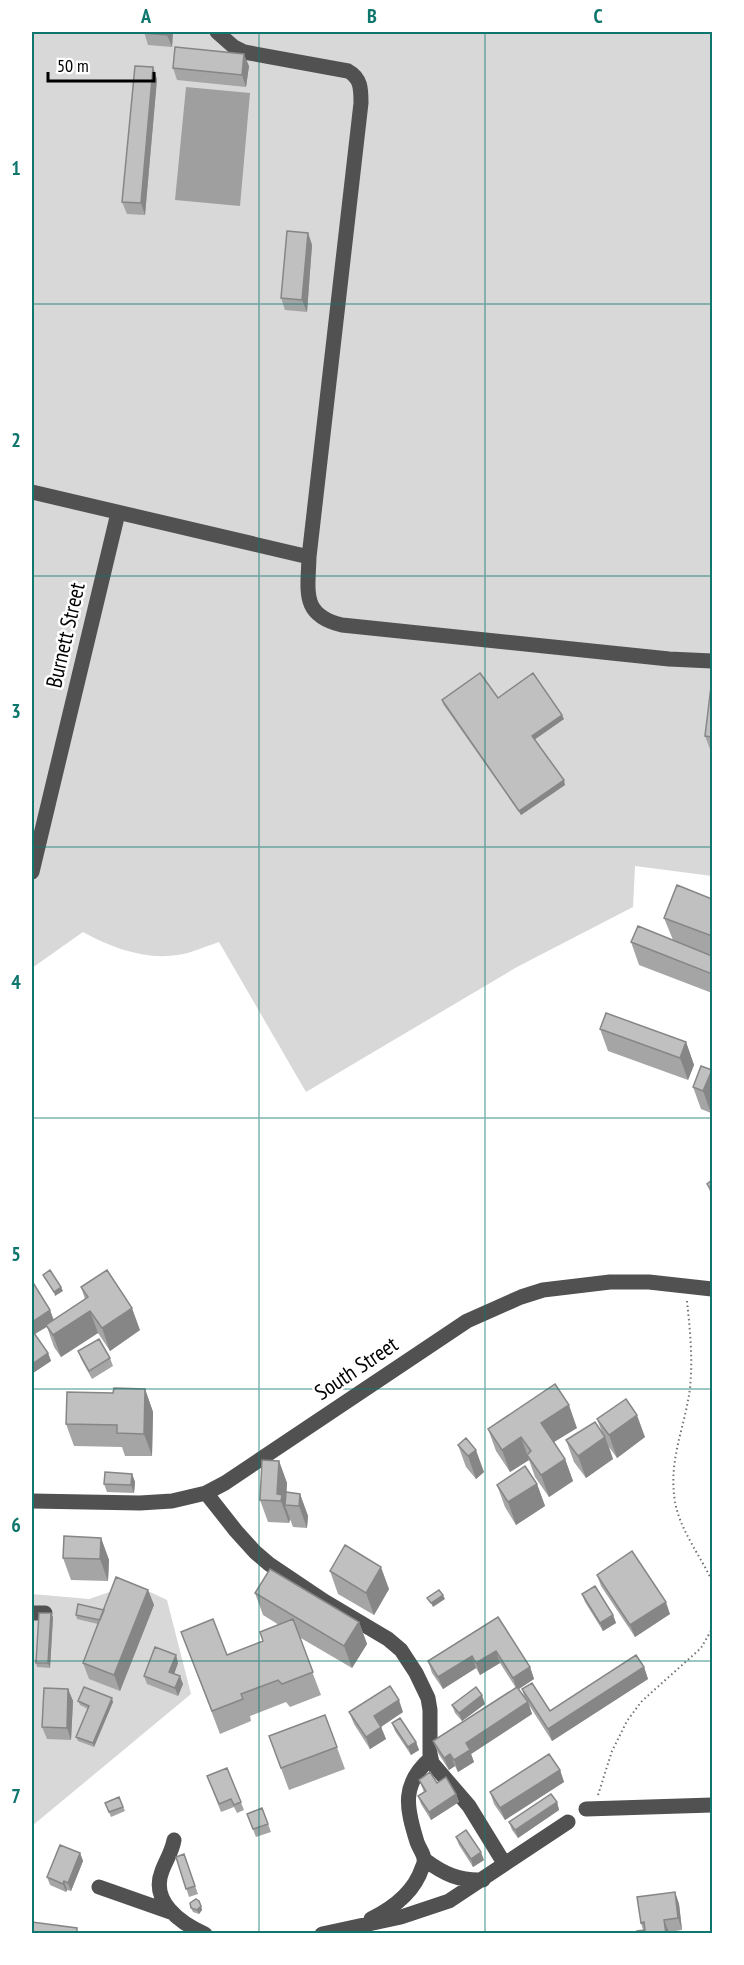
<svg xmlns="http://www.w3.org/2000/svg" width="744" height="1965" viewBox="0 0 744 1965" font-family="'PT Sans Narrow',sans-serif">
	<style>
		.green { fill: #d8d8d8 }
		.water { fill: #9f9f9f }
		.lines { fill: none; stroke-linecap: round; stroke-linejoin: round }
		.path { stroke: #737373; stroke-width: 2; stroke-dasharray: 1.5 3; stroke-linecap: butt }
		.minor { stroke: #515151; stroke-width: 15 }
		.wall { fill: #a5a5a5 }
		.shaded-wall { fill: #868686 }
		.building { fill: #c0c0c0; stroke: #868686; stroke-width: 1.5 }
		.grid { fill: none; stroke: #0f766e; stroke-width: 1.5; stroke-opacity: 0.55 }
		.labels { text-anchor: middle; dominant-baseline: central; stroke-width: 5; stroke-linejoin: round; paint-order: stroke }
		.street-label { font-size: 22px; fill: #000; stroke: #fff }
		.neatline { fill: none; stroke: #0f766e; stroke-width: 2 }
		.grid-label { font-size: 20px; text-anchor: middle; font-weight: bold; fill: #0f766e }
	</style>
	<rect width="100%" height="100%" fill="#fff"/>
	<path class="green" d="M32,32H712V876L635,866L633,907L517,967L306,1092L219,942C206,946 192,953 178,955C145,960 112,948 83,932L32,968Z
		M133,1584L167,1600L191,1694L32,1826V1594L89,1599Z"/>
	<path class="water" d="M186,87L250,93L240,206L175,200Z"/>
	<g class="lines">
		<path class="path" d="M687,1301C690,1330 693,1359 690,1388C685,1428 668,1459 675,1502C680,1530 700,1555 712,1581
			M598,1795L612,1751L627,1721L641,1702L701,1648L712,1629"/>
		<path class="minor" d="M217,32L234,47L244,52L348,71C361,78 361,89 361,103L309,557C308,592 301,615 342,625L669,659L712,661
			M32,492L309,557
			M32,872L118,513
			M206,1493L236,1531L255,1552L269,1564L324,1601L388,1639L401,1650L416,1673L428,1698L430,1710V1754L432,1763L469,1806L504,1863
			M32,1501L140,1503L172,1501L206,1493L225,1483L467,1321L521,1297L543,1290L610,1282H649L712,1289
			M32,1613H45
			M586,1809L712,1805
			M174,1840C172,1852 166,1860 162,1871C150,1901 180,1923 205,1934
			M425,1860C444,1874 459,1881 483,1880
			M99,1887L173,1913
			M371,1919C393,1908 414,1893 422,1868C423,1866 425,1861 424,1859C424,1854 419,1848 417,1842C406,1807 401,1784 431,1758
			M322,1934L401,1917L449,1901L568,1822"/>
	</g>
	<path class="wall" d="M144,32H173L172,47L148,45Z
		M249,66L246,87L177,80L173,68Z
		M157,79L145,215L127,214L122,202Z
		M308,233L312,245L307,312L285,310L281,298Z
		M712,678V752H711L705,736Z
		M498,698L564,719L535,739L565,785L521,815L443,704L442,700Z
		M712,899V993L639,965L631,942L673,940L664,918Z
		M600,1029L686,1042L694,1065L688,1080L608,1051Z
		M712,1070V1110L711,1113L701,1109L693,1087Z
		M712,1180V1197L707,1184Z
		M32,1281L50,1310L54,1320L85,1299L81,1287L140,1330L110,1351L98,1333L61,1357L54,1347L47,1327L35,1334L48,1353L51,1361L33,1373L32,1370Z
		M78,1351L110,1358L113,1366L92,1379L81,1359Z
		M145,1389L153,1412L152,1456H125L122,1447L74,1446L66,1424L113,1393Z
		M597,1419L645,1437L617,1458L609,1447L613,1459L586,1478L574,1462L566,1440L602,1432Z
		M577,1428L554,1442L565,1459L573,1481L549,1497L535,1477L529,1460L510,1472L496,1451L488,1429Z
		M458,1445L484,1472L476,1479L466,1467Z
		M279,1461L287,1483L286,1492L300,1494L308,1516L307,1528L293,1527L290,1519L289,1523L268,1522L260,1500Z
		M132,1474L135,1482L134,1493L107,1492L104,1484Z
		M537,1484L545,1506L516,1525L505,1507L497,1485Z
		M101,1538L109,1560L108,1581L71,1580L63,1558Z
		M330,1571L389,1589L374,1615L338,1594Z
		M597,1575L670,1614L635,1637L601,1586Z
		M148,1590L154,1605L120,1691L89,1679L83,1663L98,1624L77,1619L76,1615L104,1610Z
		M255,1593L359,1622L367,1644L352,1668L299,1637L321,1695L290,1707L286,1702L250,1716L251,1721L220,1734L181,1632L227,1655L263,1641L279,1625L263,1615Z
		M582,1594L613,1615L616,1623L603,1631L585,1602Z
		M51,1613L53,1617L50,1668L37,1667L36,1663Z
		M498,1617L530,1667L534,1679L519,1689L525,1699L522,1689L550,1711L644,1667L648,1679L552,1741L529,1705L532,1714L471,1754L474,1762L458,1772L455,1766L449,1770L438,1753L433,1741L516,1688L500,1663L480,1675L476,1668L443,1689L432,1673L428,1661Z
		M176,1655L178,1663L174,1674L183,1684L178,1696L147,1684L144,1676Z
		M68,1689L73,1701L71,1740L47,1739L42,1727Z
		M78,1701L113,1702L94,1747L78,1741L76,1737L88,1709L80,1705Z
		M485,1704L462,1721L455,1713L452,1705Z
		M349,1712H403L381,1727L386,1739L370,1749L354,1724Z
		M325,1715L345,1769L289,1790L269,1736Z
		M392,1723L416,1742L419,1750L411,1755L395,1731Z
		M227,1768L244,1810L237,1813L234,1807L221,1812L207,1776Z
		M560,1770L564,1782L505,1820L494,1804L490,1792Z
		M419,1780L437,1783L456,1794L459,1802L431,1820L421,1804L418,1796L424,1792Z
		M119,1797L125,1811L111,1817L105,1803Z
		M557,1802L559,1810L518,1838L512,1830L509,1822Z
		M262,1808L271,1832L256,1837L247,1814Z
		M456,1837L484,1860L473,1867L459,1845Z
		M80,1853L83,1861L71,1891L67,1890L66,1892L50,1885L47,1877Z
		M184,1854L198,1894L189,1897L176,1857Z
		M675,1892L679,1904L682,1930L669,1932V1934H637L643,1930L641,1923Z
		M201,1905L202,1910L199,1914L193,1912L191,1908Z"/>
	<path class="shaded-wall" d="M168,32H173L172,47L167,35Z
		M244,54L249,66L246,87L242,75Z
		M153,67L157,79L145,215L141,203Z
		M308,233L312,245L307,312L302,300Z
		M562,715L564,719L534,740L532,736Z
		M564,780L565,785L521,815L519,811Z
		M686,1042L694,1065L688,1080L680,1058Z
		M712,1070V1110L711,1113L703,1091Z
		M61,1287L63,1291L55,1296L54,1292Z
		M132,1308L140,1330L110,1351L102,1328Z
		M50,1310L54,1322L33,1335L32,1330V1322Z
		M90,1311L98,1333L61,1357L53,1335Z
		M48,1353L51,1361L33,1373L32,1368V1364Z
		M145,1389L153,1412L152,1456L144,1434Z
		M569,1405L577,1428L549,1445L541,1423Z
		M637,1415L645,1437L617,1458L609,1435Z
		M521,1437L529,1460L510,1472L502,1450Z
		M605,1437L613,1459L586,1478L578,1456Z
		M476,1450L484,1472L476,1479L468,1456Z
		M565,1459L573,1481L549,1497L541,1475Z
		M279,1461L287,1483L286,1505H285L290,1519L289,1523L281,1501L277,1494Z
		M132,1474L135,1482L134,1493L131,1485Z
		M537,1484L545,1506L516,1525L508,1502Z
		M300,1494L308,1516L307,1528L299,1506Z
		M101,1538L109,1560L108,1581L100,1559Z
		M381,1567L389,1589L374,1615L366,1593Z
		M148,1590L154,1605L120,1691L114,1675Z
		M443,1595L445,1599L433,1607L431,1603Z
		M666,1602L670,1614L635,1637L630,1625Z
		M51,1613L53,1617L50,1668L48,1663Z
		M613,1615L616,1623L603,1631L600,1623Z
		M359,1622L367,1644L352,1668L344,1646Z
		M496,1651L500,1663L480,1675L476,1663Z
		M176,1655L178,1663L172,1680L169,1672Z
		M472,1656L476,1668L443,1689L438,1677Z
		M530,1667L534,1679L517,1690L513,1678Z
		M644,1667L648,1679L552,1741L548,1729Z
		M180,1676L183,1684L178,1696L175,1688Z
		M68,1689L73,1701L71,1740L67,1728Z
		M482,1695L485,1704L462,1721L459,1713Z
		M112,1698L113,1702L94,1747L93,1743Z
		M399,1700L403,1712L379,1728L374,1716Z
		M528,1702L532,1714L471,1754L474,1762L458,1772L454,1760L466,1743Z
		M381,1727L386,1739L370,1749L366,1737Z
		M416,1742L419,1750L411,1755L408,1747Z
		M450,1754L455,1766L449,1770L444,1758Z
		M560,1770L564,1782L505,1820L500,1808Z
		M456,1794L459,1802L431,1820L429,1812Z
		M557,1802L559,1810L518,1838L515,1830Z
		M481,1852L484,1860L473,1867L471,1859Z
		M80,1853L83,1861L71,1891L68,1883Z
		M64,1881L67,1890L66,1892L63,1884Z
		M675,1892L679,1904L682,1930L678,1918Z
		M201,1906L202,1910L199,1914L197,1910Z
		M664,1920L669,1932V1934H666Z"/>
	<path class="building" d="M144,32H168L167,35L144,33Z
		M175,47L244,54L242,75L173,68Z
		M135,66L153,67L141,203L122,202Z
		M287,231L308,233L302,300L281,298Z
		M480,673L498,698L533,673L562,715L532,736L564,780L519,811L442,700Z
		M712,678V737L705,736Z
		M677,885L712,899V936L664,918Z
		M638,926L712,956V974L631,942Z
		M606,1013L686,1042L680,1058L600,1029Z
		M701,1066L712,1070L703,1091L693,1087Z
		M712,1180V1191L707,1184Z
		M50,1270L61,1287L54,1292L43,1275Z
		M107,1270L132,1308L102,1328L90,1311L53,1335L46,1325L88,1297L81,1287Z
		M32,1281L50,1310L32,1322Z
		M34,1333L48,1353L32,1364V1334Z
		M99,1339L110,1358L89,1371L78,1351Z
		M555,1384L569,1405L541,1423L565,1459L541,1475L527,1455L531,1451L521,1437L502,1450L488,1429Z
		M114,1388L145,1389L144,1434L117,1433V1425L66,1424L67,1392L113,1393Z
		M626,1399L637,1415L609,1435L597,1419Z
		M595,1422L605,1437L578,1456L566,1440Z
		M466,1438L476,1450L468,1456L458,1445Z
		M262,1460L279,1461L277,1494L282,1495L281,1501L260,1500Z
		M525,1466L537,1484L508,1502L497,1485Z
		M105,1472L132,1474L131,1485L104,1484Z
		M286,1492L300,1494L299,1506L285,1505Z
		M64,1536L101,1538L100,1559L63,1558Z
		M345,1545L381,1567L366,1593L330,1571Z
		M632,1551L666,1602L630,1625L597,1575Z
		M270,1569L359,1622L344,1646L255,1593Z
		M116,1577L148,1590L114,1675L83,1663Z
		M595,1586L613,1615L600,1623L582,1594Z
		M439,1590L443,1595L431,1603L427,1598Z
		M78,1604L104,1610L100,1620L76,1615Z
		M39,1613H51L48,1663H36Z
		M498,1617L530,1667L513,1678L496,1651L476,1663L472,1656L438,1677L428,1661Z
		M213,1619L227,1655L263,1641L260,1632L293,1619L313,1672L282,1684L278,1680L241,1694L243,1699L212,1711L181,1632Z
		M155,1647L176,1655L169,1672L180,1676L175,1688L144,1676Z
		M636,1655L644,1667L548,1729L522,1689L532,1683L550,1711Z
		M390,1686L399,1700L374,1716L381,1727L366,1737L349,1712Z
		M84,1687L112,1698L93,1743L76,1737L89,1706L78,1701Z
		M476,1687L482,1695L459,1713L452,1705Z
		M517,1687L528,1702L466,1743L470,1750L454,1760L450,1754L444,1758L433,1741Z
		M44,1688L68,1689L67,1728L42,1727Z
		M325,1715L337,1747L281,1768L269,1736Z
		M400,1718L416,1742L408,1747L392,1723Z
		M549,1754L560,1770L500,1808L490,1792Z
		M227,1768L241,1802L234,1805L231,1799L219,1804L207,1776Z
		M430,1772L437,1783L446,1777L456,1794L429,1812L418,1796L426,1791L419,1780Z
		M551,1794L557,1802L515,1830L509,1822Z
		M119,1797L123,1807L109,1812L105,1803Z
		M262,1808L268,1824L253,1829L247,1814Z
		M466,1830L481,1852L471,1859L456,1837Z
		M60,1845L80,1853L68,1883L64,1881L63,1884L47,1877Z
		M184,1854L195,1886L186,1889L176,1857Z
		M675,1892L678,1918L664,1920L666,1934H637V1931L645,1930L644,1922L641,1923L637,1897Z
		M196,1899L199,1901L201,1906L197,1910L191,1908L190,1903Z
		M32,1922L77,1928V1934H32Z"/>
	<path class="grid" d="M259,32V1934M485,32V1934M32,304H712M32,576H712M32,847H712M32,1118H712M32,1389H712M32,1661H712"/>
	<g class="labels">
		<g class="street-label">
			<text transform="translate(65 635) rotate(-77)">Burnett Street</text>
			<text transform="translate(356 1368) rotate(-34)">South Street</text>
		</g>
	</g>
	<rect width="744" height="1965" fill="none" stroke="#ffffff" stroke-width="66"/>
	<path d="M48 72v9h106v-9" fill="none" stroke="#000000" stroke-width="3"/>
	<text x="57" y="72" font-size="18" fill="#000000" stroke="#ffffff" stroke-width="4.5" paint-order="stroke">50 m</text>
	<rect x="33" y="33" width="678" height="1899" class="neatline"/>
	<g class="grid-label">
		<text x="146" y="23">A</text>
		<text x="372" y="23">B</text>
		<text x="598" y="23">C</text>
		<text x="16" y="175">1</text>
		<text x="16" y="447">2</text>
		<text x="16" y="718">3</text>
		<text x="16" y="989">4</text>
		<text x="16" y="1261">5</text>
		<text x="16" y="1532">6</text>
		<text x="16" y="1803">7</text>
	</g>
</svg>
